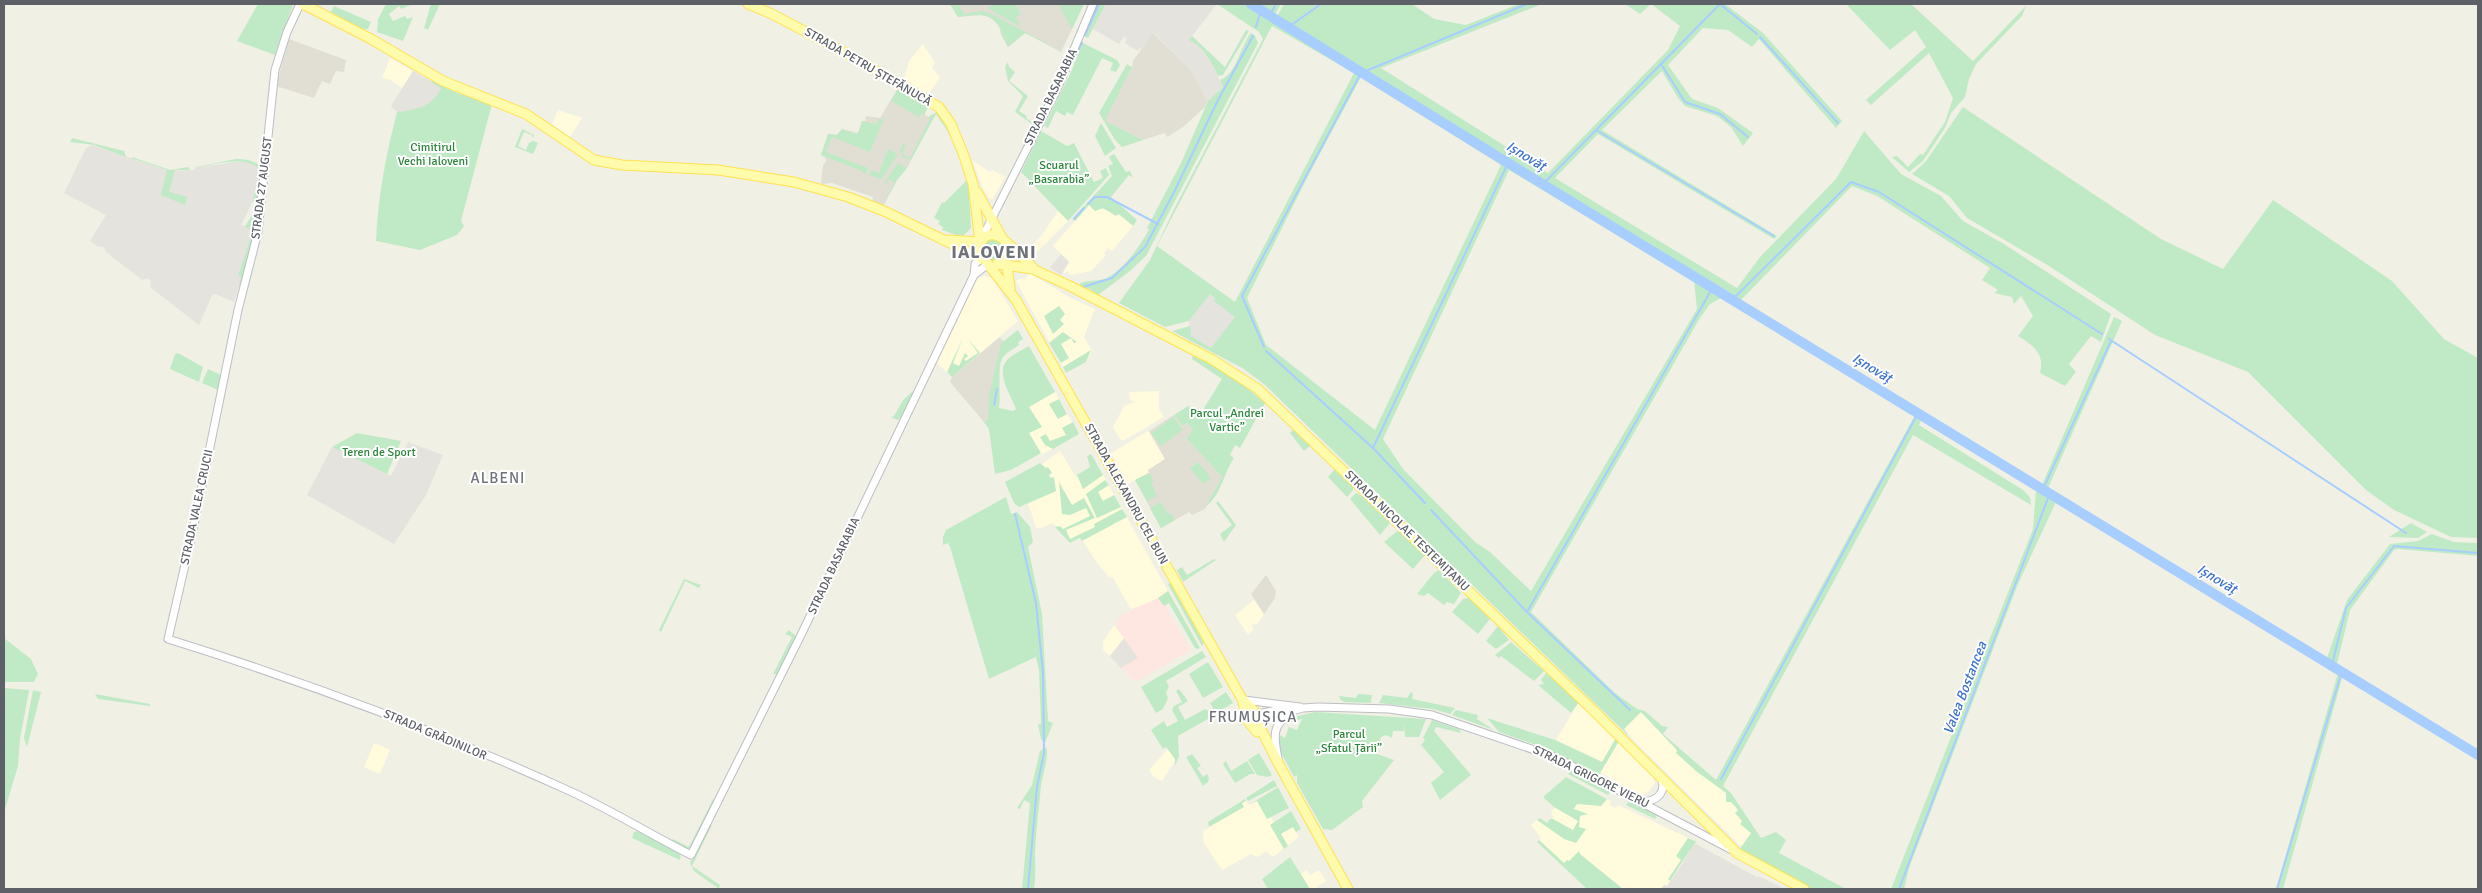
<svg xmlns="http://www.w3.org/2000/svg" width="2482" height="893" viewBox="0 0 2482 893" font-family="Signika,sans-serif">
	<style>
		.commercial { fill: #fffbdc }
		.industrial { fill: #e4e3dd }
		.education { fill: #e1dfd4 }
		.medical { fill: #fee7e1 }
		.green { fill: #c0eac5; fill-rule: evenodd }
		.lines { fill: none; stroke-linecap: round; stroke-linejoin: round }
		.stream { stroke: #a7ceff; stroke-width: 2 }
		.river { stroke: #a7ceff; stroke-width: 10 }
		.minor-casing { stroke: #bdbec5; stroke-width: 9 }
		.major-casing { stroke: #ffe251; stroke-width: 11 }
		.minor { stroke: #fff; stroke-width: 7 }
		.major { stroke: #fffbac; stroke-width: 9 }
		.labels { text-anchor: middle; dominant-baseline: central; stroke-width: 4; stroke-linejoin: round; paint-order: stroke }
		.street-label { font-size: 12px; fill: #5d6067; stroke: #fff }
		.park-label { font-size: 12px; fill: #2d863b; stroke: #fff }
		.water-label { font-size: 14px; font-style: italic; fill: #3d73cf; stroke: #fff }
		.quarter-label { font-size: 15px; letter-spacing: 1px; fill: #6e7279; stroke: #fff }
		.district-label { font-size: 18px; font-weight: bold; letter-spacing: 1px; fill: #6e7279; stroke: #fff }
	</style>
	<rect width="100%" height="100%" fill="#f1f0e5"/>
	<path class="commercial" d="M923,44L935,63L932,68L940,77L929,94L904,79L909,61Z
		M390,58L413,71L402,88L391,80L382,78Z
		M558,110L582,118L570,137L552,124Z
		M972,160L990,172L992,170L1005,177L993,199H990L984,191Z
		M1089,205L1118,214L1133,226L1112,251L1108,248L1104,253L1106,255L1091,271L1071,275L1067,271L1064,274L1063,272L1069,262L1053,246Z
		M1058,211L1068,221L1032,257L1027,250L1042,235Z
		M1030,273L1069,297L1095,309L1084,337L1092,351L1086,362L1066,373L1016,281L1022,278L1024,280Z
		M984,276L992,278L1018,321L952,377L937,363L938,358L975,280Z
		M1159,391V409L1164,417L1123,441L1120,439L1113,427L1124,406L1135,402L1130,400L1129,392Z
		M1055,392L1079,434L1041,455L1029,433L1024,410Z
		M1148,431L1165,459L1148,470L1149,473L1128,484L1111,453Z
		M1060,451L1076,477L1097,464L1168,591L1156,600L1131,609L1112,576L1110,578L1097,563L1081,538L1070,543L1053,523L1037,529L1028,504L1056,491L1041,465Z
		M1254,600L1264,614L1257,624L1251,625L1254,629L1248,635L1235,615Z
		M1114,625L1125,637L1110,656L1103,650V642Z
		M1579,702L1616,738L1603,762L1556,740Z
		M1641,712L1696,771L1700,767L1731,793L1751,833L1742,847L1623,730Z
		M1619,741L1649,770L1653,777L1655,783L1647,794L1638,795L1600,772Z
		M374,743L390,750L380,774L364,767Z
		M1168,749L1176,759L1162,781L1154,777L1149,770Z
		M1566,777L1611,801L1609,804L1615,808L1618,805L1697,842L1667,886L1664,885L1661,889H1623L1611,881L1575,874L1539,840L1541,838L1531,825L1540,818L1547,823L1554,817L1551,813L1555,806L1543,797Z
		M1245,799L1249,805L1260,799L1280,834L1293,827L1299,837L1273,857L1266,851L1257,857L1251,854L1222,870L1204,843L1203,831L1209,828L1208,822Z
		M1307,870L1310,875L1319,870L1326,881L1314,889H1310L1301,874Z"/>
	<path class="industrial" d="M1106,4H1217L1189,40H1193L1207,54L1223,87L1208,101L1189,68L1154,33L1143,50L1140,48L1138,51L1125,43L1127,39L1124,36L1119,44L1093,29Z
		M413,71L441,87L437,96L424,109L397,112L391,106Z
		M92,145L169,171L195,170L196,167L246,161L258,166L261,171L251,205L241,225L254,229L238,276L242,277L234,302L215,294L212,295L199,325L150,287L151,281L147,278L142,280L106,252L104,247L97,246L90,241L106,215L64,193L86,148Z
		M1061,254L1069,262L1061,275L1050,268Z
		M1210,294L1236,317L1211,348L1190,336L1189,321Z
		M408,442L443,455L426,495L394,544L307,495L332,447L391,476Z
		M1125,637L1139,659L1121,668L1110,656Z
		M1694,843L1757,877L1758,876L1785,889H1661L1664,885L1667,886L1682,864Z"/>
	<path class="education" d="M950,4H1084L1061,52L1025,33L1008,47L1001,35L999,25L990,17L982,15L958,17Z
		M1153,33L1189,68L1208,101L1205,107L1183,127L1167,137L1165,133L1143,140L1104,121L1132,67L1133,61Z
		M289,39L346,60L344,72L336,71L330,84L322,81L314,98L276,86Z
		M898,88L922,113L932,119L907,168L897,180L884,205L872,201L873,197L832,183L821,184L823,165L826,162L825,157L821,155L828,134L837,135L842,129L858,133L862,121H865L866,116L880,118Z
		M1000,337L1003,341L988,419L984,422L950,382L952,377Z
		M1174,415L1182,426L1187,423L1193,430L1186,438L1222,477L1205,509L1192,515L1189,512L1161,528L1135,480L1149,473L1148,470L1165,459L1149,431Z
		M1266,575L1276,591L1275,598L1264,614L1251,594Z"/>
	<path class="medical" d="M1158,598L1165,605L1191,650L1135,682L1121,668L1138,658L1115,626L1119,616Z"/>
	<path class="green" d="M258,4L293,5L275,55L237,41Z
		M386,4H413L401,9L399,6L389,14L393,21L405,16L407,19L413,17L403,41L377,32L378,19Z
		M431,4H440L428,30L424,28Z
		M950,4H958L964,14L982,11L991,14L1062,51L1025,33L1008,47C1004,40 1002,31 998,25C989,11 972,15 958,17Z
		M996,4H1015L1021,14L1016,17L1021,27L987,8Z
		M1058,4H1084L1072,29Z
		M1096,4H1106L1088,38L1083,36Z
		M1217,4H1281L1274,16L1276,18L1284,4H1412L1434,19L1466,25L1519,4H1542L1381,68L1548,173L1668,50L1680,26L1651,4L1640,14L1625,4H1725L1763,33L1842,121L1836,128L1759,39L1752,47L1728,30L1703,28L1668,65L1692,99L1718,108L1753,133L1743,146L1731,127L1717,116L1685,106L1678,98L1662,71L1602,130L1777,236L1774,239L1598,134L1555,178L1737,288L1760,257L1836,179L1864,131L1901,174L1941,196L1963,221L2004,244L2111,314L2101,342L2091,336L2069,364L2076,372L2065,386L2040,373C2045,354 2033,345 2018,336L2033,316L2021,296L2014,304L2012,297L1994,293L1998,290L1982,280L1990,268L1877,196L1852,186L1741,300L2042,485L2114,317L2122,321L2048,488L2327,658L2347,600L2390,544L2418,541L2432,534L2454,542L2478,543V556L2398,549L2394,550L2350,610L2337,664L2478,750V760L2343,675L2283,889H2276L2338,673L2056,502L2018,584L1909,868L1904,889H1891L2033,529L2036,490L1922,419L1919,425L2023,490L2030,497L2031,505L1913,435L1723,786L1731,793L1761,838L1776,832L1786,840L1779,853L1846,889H1810L1739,850L1751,833L1740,824L1742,821L1735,813L1738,810L1731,802H1726V793L1696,771L1676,753L1677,750L1641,712L1624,729L1631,738L1265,385L1244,369L1172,331L1190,326L1191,336L1211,348L1235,317L1214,301L1215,298L1210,294L1189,321L1165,327L1119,303L1150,260L1175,207L1263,39L1259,32ZM1272,26L1354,73L1235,302L1157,246ZM1361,77L1501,165L1375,430L1266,345L1247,298L1308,176ZM1509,170L1694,281L1697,309L1531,591L1490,552L1475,542L1403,469L1383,439ZM1721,298L1915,415L1716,780L1663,734L1668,727L1662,726L1645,711L1637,709L1615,693L1531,612L1700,318L1710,304Z
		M1846,4H1911L1973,61L2026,6L2022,16L1976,64L1969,79L1965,97L1951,113L1945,128L1923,161L1909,172L1892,157L1897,156L1908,167L1920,154L1923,155L1945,122L1953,98L1929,53L1871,105L1866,100L1926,47L1915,30L1890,50Z
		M334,6L371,22L368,29H362L331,12Z
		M1246,30L1249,31L1223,75L1218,76C1211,61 1203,46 1189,40L1192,36L1225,67Z
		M1251,33L1255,36L1258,43L1146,256L1130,271L1098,295L1090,289L1078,286C1082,279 1098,282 1107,278C1125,268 1139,247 1149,230L1147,228L1182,161L1208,101L1223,87L1220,80C1237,74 1240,46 1251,33Z
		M1083,43L1117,60L1120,65L1116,72L1110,70L1113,63L1102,58L1073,115L1067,112L1065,116L1056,111L1048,128L1044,126L1071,72Z
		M1008,62L1009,67L1015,72L1009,81L1028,96L1019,111L1027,116L1026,118L1033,123L1032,124L1015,112L1023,96L1008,81L1005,67Z
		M1127,64L1132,67L1105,121L1143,140L1122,147L1115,140L1099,113Z
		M432,81L457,93L492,104L461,221L464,226L457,235L420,250L376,241C378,196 386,155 397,112C418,109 431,108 441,88L431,82Z
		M899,87L929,106L924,115L922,113L919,117L891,101Z
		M1963,107L2161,239L2223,269L2273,200L2392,281L2444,339L2478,358V538L2451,537L2394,510L2366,490L2248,372L2155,335L2049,266L1967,218L1949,196L1912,174L1926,161Z
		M937,112L954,141L936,114L911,160L902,157L900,150L903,144L906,145L902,154L910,158L930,119L928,117Z
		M878,119H884L870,152L832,137L826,152L868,168L866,174L862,173V171L821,155L828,134L837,135L842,129L856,134L858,133L862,121L877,124Z
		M1101,123L1116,148L1105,156L1095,136Z
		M522,129L534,135L533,138L532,135L524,132L518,146L526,150L529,143L533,141L538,143L533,154L515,147Z
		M1041,131L1067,146L1074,143L1094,182L1103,178L1100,171L1106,168L1109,175L1068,221L1021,172Z
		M72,138L124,151L126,157L94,145L70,142Z
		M888,149L896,153L897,156L881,179L869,175L871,170L879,173Z
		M1114,154L1126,172L1130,171L1133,178L1129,175L1111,197L1137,220L1133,226L1119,214L1116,216L1103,208L1095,211L1089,205L1075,221L1073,218L1112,176L1108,166L1113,164L1109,157Z
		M132,157L170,170L188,167L190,170H175L169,192L187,197L185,205L161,195L167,170L131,158Z
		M236,159C245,159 256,160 262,169L260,199L257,201L252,202L261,172C251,153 213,165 196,167L195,170V167Z
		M898,163L907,168L897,180L883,205L894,182L889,179L886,185L884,183Z
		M968,179L971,228L962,237L942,230L943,227L938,224L940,221L934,218L942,202L944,203Z
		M256,213L258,214L242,285H239L241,277L238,276L253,230L245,227L252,215Z
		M982 250a11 11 0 1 1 22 0a11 11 0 1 1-22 0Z
		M1059,306L1065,314L1060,320L1064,324L1053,334L1044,316Z
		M1018,330L1023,339L1018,342L1019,345C1014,349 1007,352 1003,357C997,363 1001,397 999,408L1013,411L1016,409C1012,397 994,372 1008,359C1013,354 1022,350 1029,346L1055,392L1029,407L1042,427L1029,433L1041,453L1011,470L995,474L989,429L984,422L988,419L989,396L1001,343Z
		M1063,332L1077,342L1074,343L1071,338L1061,344L1069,358L1061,363L1049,343Z
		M963,338L953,363L959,366L965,353L968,356L964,359L966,361L978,353L968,339L980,353L952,377L947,372Z
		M1091,350L1086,362L1066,373L1063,367Z
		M178,353L203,367L199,382L170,369L175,354Z
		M1193,355L1234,377L1265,403L1240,448L1235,445L1230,455L1234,458C1224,472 1221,496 1206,506L1222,477L1186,438L1193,430L1187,423L1182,426L1174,415L1188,406L1201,413L1222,379L1192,359Z
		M208,369L221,375L218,390L202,383Z
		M913,391L915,393L901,418L897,420L891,417L894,416L903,400Z
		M1059,399L1067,414L1058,419L1049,404Z
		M1173,417L1183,430L1161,446L1151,433Z
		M1073,422L1079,434L1053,449L1045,445L1040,437L1046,434L1050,441L1066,435L1062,428Z
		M1295,428L1311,445L1304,451L1290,433Z
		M357,433L401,441L387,474L332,447Z
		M1091,454L1103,475L1083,489L1077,475L1090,467L1087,456Z
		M1198,462L1211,478L1203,484L1190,468Z
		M1040,463L1046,468L1048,467L1052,473L1049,475L1051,478L1054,477L1056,491L1019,507L1014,503L1005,482Z
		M1334,470H1337L1353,486V490L1347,497L1328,477Z
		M1149,473L1154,481L1151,483L1157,496L1147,501L1135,480Z
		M1105,480L1109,485L1098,492L1103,501L1114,495L1121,507L1097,518L1086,494Z
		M1059,482L1072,505L1084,498L1095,518L1066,530L1070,539L1095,527L1094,524L1122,509L1127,517L1082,541L1080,538L1070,543L1055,527L1060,526L1063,529L1090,516L1086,508L1070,515L1062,514Z
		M1356,493L1366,498L1390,523L1380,535L1350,499Z
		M1006,497L1011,514L1017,512L1030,527L1033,542L1028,547L1042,614L1048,721L1053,723L1045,743L1041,739L1038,724H1041L1039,670L1036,657L989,679L950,547L948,543L943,545V537L946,530Z
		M1218,501L1236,525L1224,542L1220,534L1232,525L1216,503Z
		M1161,502L1168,514L1171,513L1175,520L1161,528L1150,508Z
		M2411,523L2427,532L2418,538L2389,537Z
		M1400,531L1425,555L1413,569L1384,542L1396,532Z
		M1214,559L1216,560L1183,582L1177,570L1182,567L1187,575Z
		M1439,570L1461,593L1454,604L1447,602L1444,605L1428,593L1424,596L1417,594L1434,573Z
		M684,579L701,585L699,588L685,581L661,632L659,630Z
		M1170,583L1204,643L1202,646L1168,584Z
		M1168,591L1200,648L1198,649L1195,648L1169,603L1164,606L1158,598Z
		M1470,598L1490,619L1478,634L1452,612L1463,599Z
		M1498,626L1509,640L1496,649L1486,641Z
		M789,630L796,636L778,674H773L792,637L785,634Z
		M4,638L31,659L38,674L34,682H4Z
		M1511,642L1544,671L1534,681L1501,656L1499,658L1495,655Z
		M1202,651L1206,657L1166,681L1169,686L1166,693L1168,698L1163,709L1156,713L1141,687Z
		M1208,662L1223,687L1203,698L1189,674Z
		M1546,673L1579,702L1571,713L1538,685L1544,684L1541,680Z
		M4,688L29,690L20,739L18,766L4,813Z
		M1179,689L1188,701L1178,707L1185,720L1205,709L1215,715L1178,736L1179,757L1175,765V759L1166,747L1163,749L1151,730L1164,721L1167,727L1178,721L1172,710L1174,706L1182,702L1176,691Z
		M33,690L41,692L27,747L24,738Z
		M1226,692L1233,703L1216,713L1210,703Z
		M1411,692L1413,694L1412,699L1455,708L1450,714L1432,709L1379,703L1383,695L1407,698Z
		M95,694L150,704V706L98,699Z
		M1358,694L1372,695L1371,703L1344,702L1340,699L1339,696L1356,698Z
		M1456,710L1478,715L1477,719L1494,730L1452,715Z
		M1315,712L1426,719L1419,737H1405L1404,722V731H1393L1392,738L1386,735L1381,737L1377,754L1394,760L1362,801L1363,807L1332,830L1323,829L1297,783V775L1294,777L1279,749L1278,734L1285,738L1289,727L1297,730L1302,719L1290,722L1293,717Z
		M1487,718L1555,740L1602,762L1616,738L1619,741L1599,775L1550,750L1499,732Z
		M1432,720L1459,729L1461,733L1436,727L1434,731L1471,775L1440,800L1431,783L1444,772L1421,745L1425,740L1423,738Z
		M1046,747C1050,755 1042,776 1041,786C1039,808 1036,830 1035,852C1035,865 1036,878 1034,889H1022L1030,803L1024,800L1020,809L1017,808L1032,785L1040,751Z
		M1259,753L1272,775L1268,777L1257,775L1248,760Z
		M1192,754L1201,766L1197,768L1203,777L1207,774L1209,778L1208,782L1203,786L1186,757Z
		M1226,761L1231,771L1247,761L1255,774H1250L1235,783L1223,764Z
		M1572,770L1611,791L1608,795L1568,774Z
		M1566,777L1607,799L1601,806L1577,804L1574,809L1588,814L1580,816L1579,827L1586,829L1576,843L1564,839L1537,820L1540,818L1547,823L1550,819H1553L1573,830L1578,821L1554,807L1543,797Z
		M1274,780L1277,786L1248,801L1246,798Z
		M1278,787L1289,808L1267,819L1257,801L1249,805Z
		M713,799L715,800L691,848L687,849L671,841L673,839L689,847Z
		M1245,799L1246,801L1242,803L1244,807L1209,827L1208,822Z
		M1629,801L1657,815L1655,819L1626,805Z
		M1291,811L1301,829L1296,832L1293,827L1281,834L1288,846L1284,849L1270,825Z
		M710,825H712L692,866L720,885L719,888L722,889H719L694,871L690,863Z
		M637,831L681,853L680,860L632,838L634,832Z
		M1688,838L1697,842L1694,844L1670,881L1668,879L1681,860L1676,856Z
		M1539,840L1564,863L1567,860L1569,861L1579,851L1580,854L1623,889H1587L1537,842Z
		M1290,857L1310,889H1268L1262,879Z"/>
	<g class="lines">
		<path class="stream" d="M1269,16L1276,4
			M1256,27L1261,10
			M1287,28L1321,4
			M1085,35L1099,4
			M1760,37L1838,123
			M1661,64L1685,102L1720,114L1748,137
			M1043,124L1082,43
			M1596,130L1774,236
			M1028,154L1040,131
			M1543,184L1720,4L1757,34
			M1003,204L1013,183
			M1088,204L1095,197H1107L1158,224
			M1074,219L1084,208
			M1083,287L1112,278L1145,247L1175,190L1217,102L1253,36
			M1733,299L1851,182L1879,192L2102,334
			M2109,339L2406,533
			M1264,347L1242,296L1361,73L1527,4
			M1266,351L1373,448L1425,503
			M994,405L997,389
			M1373,448L1508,163
			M2043,489L2111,341
			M1431,510L1527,612L1630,710
			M1015,514L1036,603L1043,673L1044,753L1037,787L1028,889
			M1527,612L1713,287
			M2332,665L2346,608L2394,546L2478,553
			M1721,779L1918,413
			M1899,889L2050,493
			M2277,889L2342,671"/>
		<path class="river" d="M1251,4L1508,163L2478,755"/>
		<defs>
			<path id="minor" d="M300,4L287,32L275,70L258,232L238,310L193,530L168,639C306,682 443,733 574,793C614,812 652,835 691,855L801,635L974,275L975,264L981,258
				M981,240L1058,87L1093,4
				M974,275L988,264
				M1244,700L1300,707
				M1258,714L1282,709
				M1258,720L1303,708L1318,707L1389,709L1432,715L1555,757L1730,849
				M1278,758C1274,739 1271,724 1291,714
				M1642,802C1657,801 1667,793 1661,777"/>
			<path id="major" d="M303,4L371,39L443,81L526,114L594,160L622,165L718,170L794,182L848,197L884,211L981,258
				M748,4L772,14L844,52L939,107L951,124L964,156L973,184L980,242
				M977,192L1002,238
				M948,240L980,242
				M982,259C974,248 983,230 998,236C1007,240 1026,261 1033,268
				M1006,259L1010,288
				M988,264L1016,300L1242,699L1258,715L1257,721L1279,765
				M997,264L1033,269L1072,287L1213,360L1258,389L1595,712L1737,853L1804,889
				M998,264C1007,259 1010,250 1005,241
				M1243,702L1247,720L1257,732
				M1277,761L1348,889"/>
		</defs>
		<use href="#minor" class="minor-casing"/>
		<use href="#major" class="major-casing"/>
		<use href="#minor" class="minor"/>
		<use href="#major" class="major"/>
	</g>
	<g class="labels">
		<g class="street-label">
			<text transform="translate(868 67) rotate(30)">STRADA PETRU ȘTEFĂNUCĂ</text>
			<text transform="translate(1051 97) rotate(-64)">STRADA BASARABIA</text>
			<text transform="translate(262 188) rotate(-83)">STRADA 27 AUGUST</text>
			<text transform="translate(1126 494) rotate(61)">STRADA ALEXANDRU CEL BUN</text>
			<text transform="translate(197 507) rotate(-78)">STRADA VALEA CRUCII</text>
			<text transform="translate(1407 531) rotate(44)">STRADA NICOLAE TESTEMIȚANU</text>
			<text transform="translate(834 566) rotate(-65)">STRADA BASARABIA</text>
			<text transform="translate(435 735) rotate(23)">STRADA GRĂDINILOR</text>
			<text transform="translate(1591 777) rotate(26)">STRADA GRIGORE VIERU</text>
		</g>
		<g class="park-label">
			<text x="433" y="147">Cimitirul<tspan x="433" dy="14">Vechi Ialoveni</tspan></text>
			<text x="1059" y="165">Scuarul<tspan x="1059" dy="14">„Basarabia”</tspan></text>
			<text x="1227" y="413">Parcul „Andrei<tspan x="1227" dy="14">Vartic”</tspan></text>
			<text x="379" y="452">Teren de Sport</text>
			<text x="1349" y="734">Parcul<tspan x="1349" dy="14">„Sfatul Țării”</tspan></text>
		</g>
		<g class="water-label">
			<text transform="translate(1526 156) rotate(31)">Ișnovăț</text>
			<text transform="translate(1872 368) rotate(31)">Ișnovăț</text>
			<text transform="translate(2217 579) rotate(31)">Ișnovăț</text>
			<text transform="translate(1965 688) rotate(-69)">Valea Bostancea</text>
		</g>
		<g class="quarter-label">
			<text x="498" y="478">ALBENI</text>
			<text x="1253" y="717">FRUMUȘICA</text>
		</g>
		<g class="district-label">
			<text x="994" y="252">IALOVENI</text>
		</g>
	</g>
	<rect width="2482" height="893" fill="none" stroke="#5d6067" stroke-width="10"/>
</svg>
